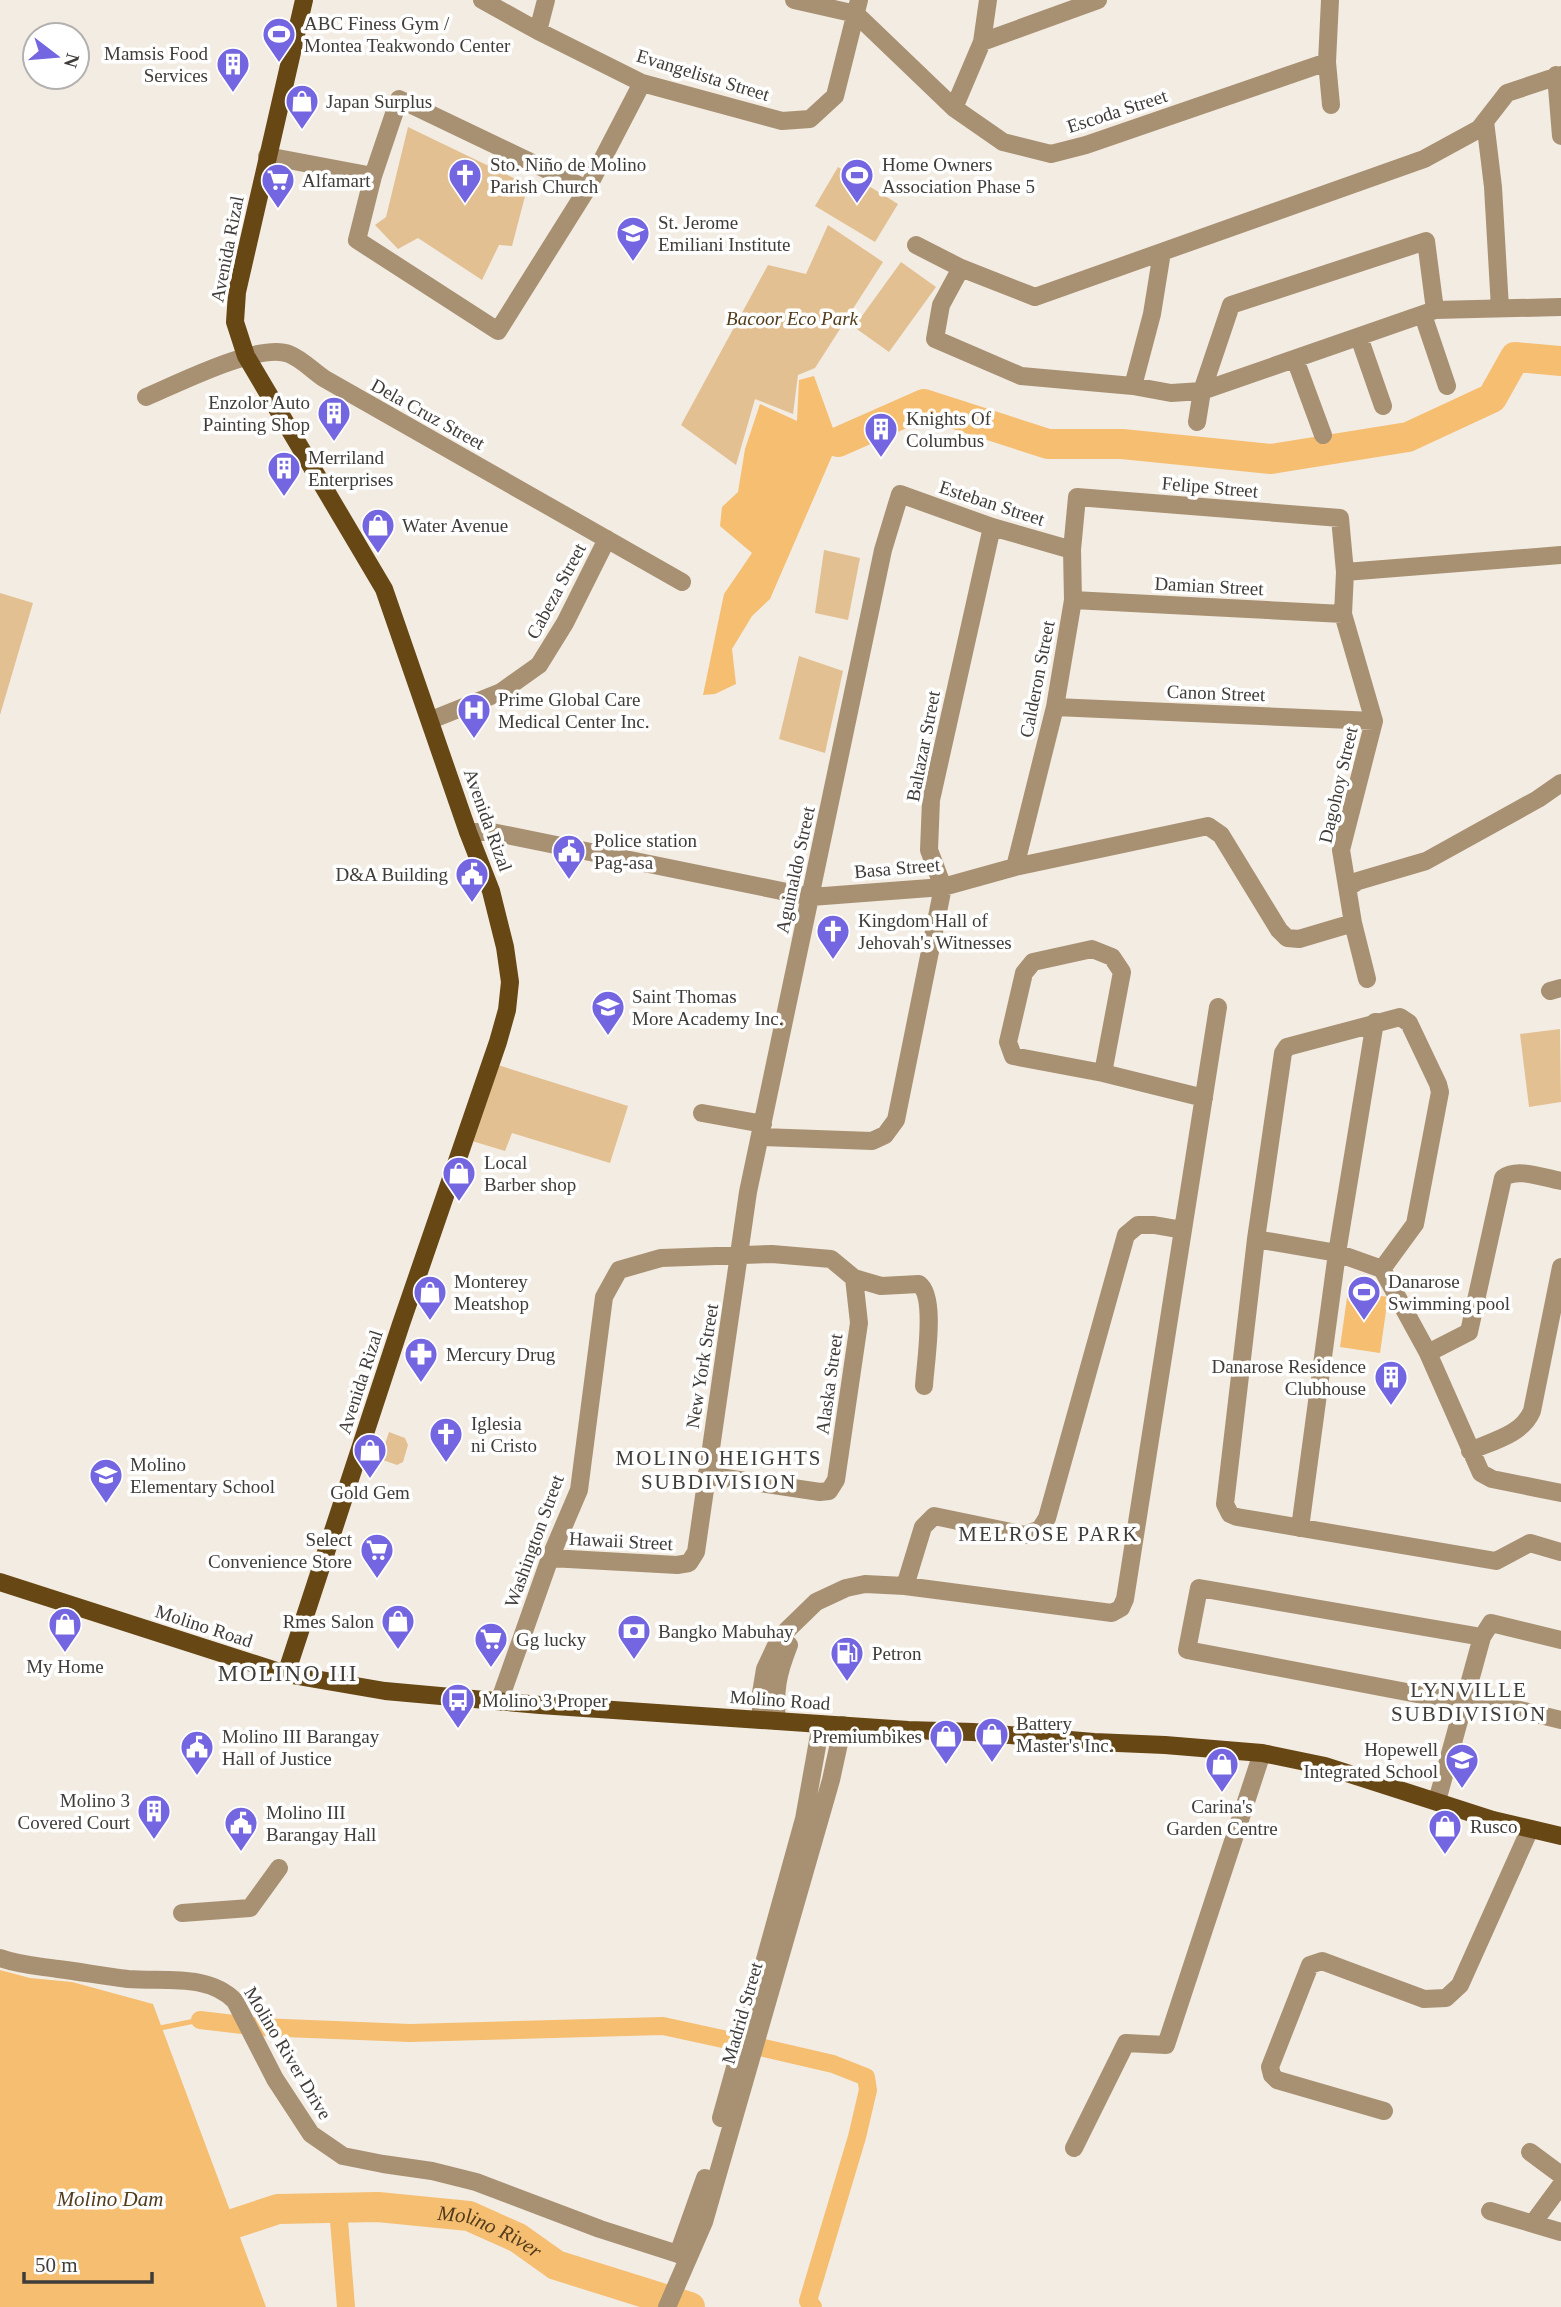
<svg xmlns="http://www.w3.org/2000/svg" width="1561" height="2307" viewBox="0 0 1561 2307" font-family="Georgia,serif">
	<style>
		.green { fill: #e3c092 }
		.water { fill: #f5be70 }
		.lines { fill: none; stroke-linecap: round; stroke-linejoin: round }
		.stream { stroke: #f5be70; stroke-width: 5 }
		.canal { stroke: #f5be70; stroke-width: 18 }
		.river { stroke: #f5be70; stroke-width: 30 }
		.minor { stroke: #a89172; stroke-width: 18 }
		.major { stroke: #674714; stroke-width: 18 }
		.labels { text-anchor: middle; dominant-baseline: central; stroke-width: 7; stroke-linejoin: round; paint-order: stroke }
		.poi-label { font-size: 19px; fill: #3f3c39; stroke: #fff; text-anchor: start }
		.street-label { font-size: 19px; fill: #3f3c39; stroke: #fff }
		.park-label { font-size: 19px; font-style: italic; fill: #513b19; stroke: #fff }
		.neighbourhood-label { font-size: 21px; letter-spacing: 2px; fill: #3f3c39; stroke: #fff }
		.water-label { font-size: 21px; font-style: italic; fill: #533c1b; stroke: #fff }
		.quarter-label { font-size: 23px; letter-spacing: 2px; fill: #3f3c39; stroke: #fff }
	</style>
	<rect width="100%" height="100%" fill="#f3ece3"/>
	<path class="green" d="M408,127L528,185L512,246L499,245L482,280L418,238L398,249L375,225L386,217Z
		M838,167L898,204L875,242L815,206Z
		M828,225L883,262L815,368L798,375L793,414L755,399L736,465L681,425L768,265L806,274Z
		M901,262L936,287L889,352L854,327Z
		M824,550L860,558L848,620L815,613Z
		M0,593L33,603L0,715Z
		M799,656L843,671L825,753L779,739Z
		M1560,1029L1561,1102L1529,1107L1520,1034Z
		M498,1065L628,1106L610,1163L512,1133L505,1151L472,1141Z
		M389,1432L405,1438L408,1445L403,1462L397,1465L380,1459Z"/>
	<path class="water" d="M814,376L838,442L770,599L752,616L732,649L736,684L715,694L703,695L724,594L752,553L720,526L722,507L738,492L745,449L760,404L797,421L799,380Z
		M1348,1291L1388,1297L1380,1353L1340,1347Z
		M0,1970L30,1978L72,1982L153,2004L266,2307H0Z"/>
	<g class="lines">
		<path class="stream" d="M155,2029L200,2020"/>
		<path class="canal" d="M200,2020L259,2027L410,2033L663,2026L732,2041
			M764,2048L833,2064L866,2077L868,2090L857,2137L808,2301L813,2307
			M338,2208L346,2307"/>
		<g class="river">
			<path d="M838,442L924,404L1048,444H1122L1271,459L1408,437L1492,398L1515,357L1561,361"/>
			<path id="s1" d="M199,2235L278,2209L378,2207L469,2216L518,2238L556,2265L690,2307"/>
		</g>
		<path class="minor" d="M482,0L538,31L642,83L782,121L810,119L835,96L859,0
			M794,0L856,14L954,108L1003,142L1051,154L1086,145L1327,62
			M1330,0L1327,62L1331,105
			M538,31L546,0
			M982,42L1098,0
			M1556,75L1561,136
			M954,108L982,42L988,0
			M1485,121L1493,187L1500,308
			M267,156L373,176
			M587,189L399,99L373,176L357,240L498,331L587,189L642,83
			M916,245L961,268L1035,297L1424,159L1479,129L1507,93L1561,75
			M961,268L941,305L935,339L1021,376L1133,386L1171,393L1202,391L1435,310L1561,307
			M1423,315L1447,386
			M1359,337L1383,406
			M1295,359L1323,435
			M1133,386L1152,314L1162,252
			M146,397C177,384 259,342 289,354C302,359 314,372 325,379L682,582
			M1197,422L1202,391L1231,305L1426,241L1435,310
			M1345,572L1561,555
			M1073,600L1343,614
			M1055,707L1374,721
			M431,720L501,692L539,665L565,623L607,539
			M468,832H492L811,897L943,887L1015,867L1208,826L1221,835L1279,930L1287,938L1299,939L1353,923
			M1015,867L1055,707L1073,600L1072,550L1077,497L1340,518L1345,572L1343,614L1374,721L1341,850L1353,923L1367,979
			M1348,888L1358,881L1426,861L1538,799L1561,783
			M1550,991L1561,988
			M1103,1073L1122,972L1112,957L1092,949L1033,962L1024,973L1008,1042L1013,1056L1103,1073L1204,1098
			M702,1113L763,1124
			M760,1137L872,1141L885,1135L896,1120L943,887L929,850L931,800L992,527
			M1256,1239L1337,1253L1382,1269L1428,1353L1481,1473L1492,1479L1561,1493
			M1382,1269L1415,1224L1440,1092L1438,1084L1409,1023L1400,1017L1287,1047L1283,1053L1256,1239L1225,1504L1230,1514L1237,1517L1496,1561L1530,1543L1561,1552
			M854,1278L881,1286L919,1284C937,1297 925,1364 924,1386
			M1428,1353L1469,1332L1503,1178C1517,1167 1544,1178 1561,1181
			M1470,1451C1492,1441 1522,1435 1532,1411L1561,1267
			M1300,1528L1337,1253L1375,1022
			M550,1558L677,1565L689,1563L696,1552L748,1192L883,550L900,494L992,527L1072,550
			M905,1586L923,1527L934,1516L1025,1535L1040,1529L1047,1518L1126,1235L1138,1225H1154L1183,1230
			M1466,1697L1561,1720
			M499,1702L550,1558L579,1490L604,1297L619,1270L661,1258L772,1254L831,1259L854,1278L859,1323L836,1480L829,1491L820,1492L706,1475
			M1464,1703L1187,1650L1199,1588L1482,1637
			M761,1720V1693L765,1669L780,1637L816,1602L846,1588L865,1584L905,1586L1112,1613L1121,1608L1125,1599L1218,1007
			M777,1721C774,1690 778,1673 789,1645
			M1437,1801L1482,1637L1491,1623L1561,1640
			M182,1913L250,1908L279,1868
			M0,1958C19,1965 38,1966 58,1969C81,1972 104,1976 128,1979C163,1982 208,1973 235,2001L275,2079L311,2134L343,2156L383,2164L432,2171L476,2182L600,2229L678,2254L688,2259
			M1384,2111L1277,2080L1272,2075L1270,2067L1310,1965L1322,1961L1424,1999L1446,1998L1460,1985L1530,1829
			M721,2118L804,1819L821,1724
			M1074,2148L1126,2043L1166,2045L1262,1753
			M1530,2152L1561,2175
			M1490,2211L1561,2232
			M1533,2223L1561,2185
			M678,2254L705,2178
			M667,2307L704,2222L831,1780L843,1725"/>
		<path class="major" d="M0,1582L286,1674L385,1691L540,1705L908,1730L973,1732L1094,1742L1165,1745L1262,1753L1325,1766L1493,1820L1561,1836
			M286,1674L401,1324L498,1042L507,1010L510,982L505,947L491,891L468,832L384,589L246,356L235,322L237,292L304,0"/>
	</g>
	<defs>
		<symbol id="stadium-pin" viewBox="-11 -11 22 30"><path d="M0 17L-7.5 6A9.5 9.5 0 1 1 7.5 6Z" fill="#7466e0" stroke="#fff"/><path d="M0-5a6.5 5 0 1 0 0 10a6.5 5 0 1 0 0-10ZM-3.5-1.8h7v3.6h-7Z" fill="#fff"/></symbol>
		<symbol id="building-pin" viewBox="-11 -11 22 30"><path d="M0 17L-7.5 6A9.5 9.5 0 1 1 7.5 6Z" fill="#7466e0" stroke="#fff"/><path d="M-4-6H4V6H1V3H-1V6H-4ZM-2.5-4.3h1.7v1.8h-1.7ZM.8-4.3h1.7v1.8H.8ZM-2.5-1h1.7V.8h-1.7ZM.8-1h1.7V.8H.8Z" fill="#fff"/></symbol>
		<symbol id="shop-pin" viewBox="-11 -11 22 30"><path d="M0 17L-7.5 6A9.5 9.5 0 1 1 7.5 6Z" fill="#7466e0" stroke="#fff"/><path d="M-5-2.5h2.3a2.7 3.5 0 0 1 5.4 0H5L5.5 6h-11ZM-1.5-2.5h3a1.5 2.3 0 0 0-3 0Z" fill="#fff"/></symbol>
		<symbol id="church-pin" viewBox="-11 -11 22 30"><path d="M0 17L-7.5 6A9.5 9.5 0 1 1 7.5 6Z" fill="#7466e0" stroke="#fff"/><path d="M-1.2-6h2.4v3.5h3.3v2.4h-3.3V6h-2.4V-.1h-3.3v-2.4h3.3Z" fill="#fff"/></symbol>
		<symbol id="supermarket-pin" viewBox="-11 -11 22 30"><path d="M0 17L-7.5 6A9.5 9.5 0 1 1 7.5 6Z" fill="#7466e0" stroke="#fff"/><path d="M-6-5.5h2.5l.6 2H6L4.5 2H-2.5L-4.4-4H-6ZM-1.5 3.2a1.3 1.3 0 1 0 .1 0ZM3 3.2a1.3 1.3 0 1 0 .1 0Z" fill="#fff"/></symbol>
		<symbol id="school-pin" viewBox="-11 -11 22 30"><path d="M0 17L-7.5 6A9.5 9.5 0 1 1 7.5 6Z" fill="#7466e0" stroke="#fff"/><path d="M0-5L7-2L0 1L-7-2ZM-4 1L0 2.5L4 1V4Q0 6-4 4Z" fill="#fff"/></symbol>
		<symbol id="hospital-pin" viewBox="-11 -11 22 30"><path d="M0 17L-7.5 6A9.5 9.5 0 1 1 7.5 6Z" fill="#7466e0" stroke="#fff"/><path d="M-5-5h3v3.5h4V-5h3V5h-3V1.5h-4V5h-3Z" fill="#fff"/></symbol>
		<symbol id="civic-pin" viewBox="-11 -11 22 30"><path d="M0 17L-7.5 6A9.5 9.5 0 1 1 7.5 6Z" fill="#7466e0" stroke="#fff"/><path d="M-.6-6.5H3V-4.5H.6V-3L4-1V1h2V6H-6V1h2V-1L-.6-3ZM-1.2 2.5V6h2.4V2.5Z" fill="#fff"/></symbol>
		<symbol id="pharmacy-pin" viewBox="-11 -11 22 30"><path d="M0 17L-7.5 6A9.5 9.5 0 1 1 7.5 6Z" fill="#7466e0" stroke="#fff"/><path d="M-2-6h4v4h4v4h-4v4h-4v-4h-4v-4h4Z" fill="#fff"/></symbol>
		<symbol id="bank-pin" viewBox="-11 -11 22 30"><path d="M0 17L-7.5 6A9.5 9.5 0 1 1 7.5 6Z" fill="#7466e0" stroke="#fff"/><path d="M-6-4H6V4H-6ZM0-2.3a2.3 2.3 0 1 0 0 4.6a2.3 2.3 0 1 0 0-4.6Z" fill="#fff"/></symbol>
		<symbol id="fuel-pin" viewBox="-11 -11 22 30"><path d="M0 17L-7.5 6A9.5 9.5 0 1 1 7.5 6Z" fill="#7466e0" stroke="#fff"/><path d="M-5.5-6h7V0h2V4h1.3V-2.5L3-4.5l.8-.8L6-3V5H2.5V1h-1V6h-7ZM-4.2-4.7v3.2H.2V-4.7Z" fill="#fff"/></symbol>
		<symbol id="bus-pin" viewBox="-11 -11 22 30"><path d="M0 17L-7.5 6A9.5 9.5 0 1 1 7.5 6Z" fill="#7466e0" stroke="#fff"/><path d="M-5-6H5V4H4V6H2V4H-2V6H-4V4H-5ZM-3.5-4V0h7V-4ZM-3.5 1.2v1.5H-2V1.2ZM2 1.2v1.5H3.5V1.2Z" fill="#fff"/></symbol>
	</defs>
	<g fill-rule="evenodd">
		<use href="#stadium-pin" x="260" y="15" width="38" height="52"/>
		<use href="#building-pin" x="214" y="45" width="38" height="52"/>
		<use href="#shop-pin" x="283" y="82" width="38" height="52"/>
		<use href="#church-pin" x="446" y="156" width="38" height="52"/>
		<use href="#stadium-pin" x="838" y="156" width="38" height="52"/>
		<use href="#supermarket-pin" x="259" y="161" width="38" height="52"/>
		<use href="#school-pin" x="614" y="214" width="38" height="52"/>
		<use href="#building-pin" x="315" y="394" width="38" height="52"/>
		<use href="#building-pin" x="862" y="410" width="38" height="52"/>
		<use href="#building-pin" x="265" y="449" width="38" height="52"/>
		<use href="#shop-pin" x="359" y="506" width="38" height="52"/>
		<use href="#hospital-pin" x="455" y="691" width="38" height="52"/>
		<use href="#civic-pin" x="550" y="832" width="38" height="52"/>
		<use href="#civic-pin" x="453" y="855" width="38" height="52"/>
		<use href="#church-pin" x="814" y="912" width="38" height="52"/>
		<use href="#school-pin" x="589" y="988" width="38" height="52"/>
		<use href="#shop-pin" x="440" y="1154" width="38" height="52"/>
		<use href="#shop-pin" x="411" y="1273" width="38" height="52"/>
		<use href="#stadium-pin" x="1345" y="1273" width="38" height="52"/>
		<use href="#pharmacy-pin" x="402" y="1335" width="38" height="52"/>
		<use href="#building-pin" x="1372" y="1358" width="38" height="52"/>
		<use href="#church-pin" x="427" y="1415" width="38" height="52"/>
		<use href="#shop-pin" x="351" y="1431" width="38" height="52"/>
		<use href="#school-pin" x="87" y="1456" width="38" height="52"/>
		<use href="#supermarket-pin" x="358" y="1531" width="38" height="52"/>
		<use href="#shop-pin" x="379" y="1602" width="38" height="52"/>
		<use href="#shop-pin" x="46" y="1605" width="38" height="52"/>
		<use href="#bank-pin" x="615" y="1612" width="38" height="52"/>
		<use href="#supermarket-pin" x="472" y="1620" width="38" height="52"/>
		<use href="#fuel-pin" x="828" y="1634" width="38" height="52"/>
		<use href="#bus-pin" x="439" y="1681" width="38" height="52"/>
		<use href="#shop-pin" x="973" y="1715" width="38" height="52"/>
		<use href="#shop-pin" x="927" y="1717" width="38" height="52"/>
		<use href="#civic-pin" x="178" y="1728" width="38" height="52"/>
		<use href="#school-pin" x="1443" y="1741" width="38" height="52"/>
		<use href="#shop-pin" x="1203" y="1745" width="38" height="52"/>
		<use href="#building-pin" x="135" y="1792" width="38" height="52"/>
		<use href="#civic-pin" x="222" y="1804" width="38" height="52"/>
		<use href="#shop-pin" x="1426" y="1807" width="38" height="52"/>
	</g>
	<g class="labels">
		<g class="poi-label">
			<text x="304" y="23">ABC Finess Gym /<tspan x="304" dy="22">Montea Teakwondo Center</tspan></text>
			<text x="208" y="53" text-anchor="end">Mamsis Food<tspan x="208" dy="22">Services</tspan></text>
			<text x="326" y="101">Japan Surplus</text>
			<text x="490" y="164">Sto. Niño de Molino<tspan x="490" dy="22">Parish Church</tspan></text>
			<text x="882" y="164">Home Owners<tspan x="882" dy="22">Association Phase 5</tspan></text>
			<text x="302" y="180">Alfamart</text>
			<text x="658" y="222">St. Jerome<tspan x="658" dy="22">Emiliani Institute</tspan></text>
			<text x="310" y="402" text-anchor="end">Enzolor Auto<tspan x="310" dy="22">Painting Shop</tspan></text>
			<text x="906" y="418">Knights Of<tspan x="906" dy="22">Columbus</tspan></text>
			<text x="308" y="457">Merriland<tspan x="308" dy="22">Enterprises</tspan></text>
			<text x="402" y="525">Water Avenue</text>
			<text x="498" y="699">Prime Global Care<tspan x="498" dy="22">Medical Center Inc.</tspan></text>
			<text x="594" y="840">Police station<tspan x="594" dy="22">Pag-asa</tspan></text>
			<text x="448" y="874" text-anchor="end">D&amp;A Building</text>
			<text x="858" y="920">Kingdom Hall of<tspan x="858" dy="22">Jehovah's Witnesses</tspan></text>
			<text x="632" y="996">Saint Thomas<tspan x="632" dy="22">More Academy Inc.</tspan></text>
			<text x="484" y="1162">Local<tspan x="484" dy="22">Barber shop</tspan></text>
			<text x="454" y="1281">Monterey<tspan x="454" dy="22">Meatshop</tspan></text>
			<text x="1388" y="1281">Danarose<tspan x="1388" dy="22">Swimming pool</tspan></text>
			<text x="446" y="1354">Mercury Drug</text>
			<text x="1366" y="1366" text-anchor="end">Danarose Residence<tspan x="1366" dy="22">Clubhouse</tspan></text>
			<text x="471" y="1423">Iglesia<tspan x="471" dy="22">ni Cristo</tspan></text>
			<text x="130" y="1464">Molino<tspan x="130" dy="22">Elementary School</tspan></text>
			<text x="370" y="1492" text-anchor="middle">Gold Gem</text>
			<text x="352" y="1539" text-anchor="end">Select<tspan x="352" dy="22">Convenience Store</tspan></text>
			<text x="374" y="1621" text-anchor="end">Rmes Salon</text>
			<text x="658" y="1631">Bangko Mabuhay</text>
			<text x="516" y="1639">Gg lucky</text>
			<text x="872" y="1653">Petron</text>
			<text x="65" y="1666" text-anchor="middle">My Home</text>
			<text x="482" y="1700">Molino 3 Proper</text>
			<text x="1016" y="1723">Battery<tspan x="1016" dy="22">Master's Inc.</tspan></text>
			<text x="222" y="1736">Molino III Barangay<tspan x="222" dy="22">Hall of Justice</tspan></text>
			<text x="922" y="1736" text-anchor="end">Premiumbikes</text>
			<text x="1438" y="1749" text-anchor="end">Hopewell<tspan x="1438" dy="22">Integrated School</tspan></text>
			<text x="130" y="1800" text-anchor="end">Molino 3<tspan x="130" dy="22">Covered Court</tspan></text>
			<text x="1222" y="1806" text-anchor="middle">Carina's<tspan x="1222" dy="22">Garden Centre</tspan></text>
			<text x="266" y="1812">Molino III<tspan x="266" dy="22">Barangay Hall</tspan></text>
			<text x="1470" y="1826">Rusco</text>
		</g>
		<g class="street-label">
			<text transform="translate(703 75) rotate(17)">Evangelista Street</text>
			<text transform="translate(1117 111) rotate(-18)">Escoda Street</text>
			<text transform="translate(227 249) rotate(-79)">Avenida Rizal</text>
			<text transform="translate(428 414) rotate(29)">Dela Cruz Street</text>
			<text transform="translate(1210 487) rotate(5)">Felipe Street</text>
			<text transform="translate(992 503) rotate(18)">Esteban Street</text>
			<text transform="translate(1209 586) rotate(3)">Damian Street</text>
			<text transform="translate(556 591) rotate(-62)">Cabeza Street</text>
			<text transform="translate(1037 679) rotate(-79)">Calderon Street</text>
			<text transform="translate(1216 693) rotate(2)">Canon Street</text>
			<text transform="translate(923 746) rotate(-79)">Baltazar Street</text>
			<text transform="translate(1338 785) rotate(-77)">Dagohoy Street</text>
			<text transform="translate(488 820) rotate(70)">Avenida Rizal</text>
			<text transform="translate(897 868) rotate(-5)">Basa Street</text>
			<text transform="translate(795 870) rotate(-78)">Aguinaldo Street</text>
			<text transform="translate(702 1366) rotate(-81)">New York Street</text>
			<text transform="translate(360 1382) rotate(-72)">Avenida Rizal</text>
			<text transform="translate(829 1384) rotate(-82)">Alaska Street</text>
			<text transform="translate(534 1541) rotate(-70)">Washington Street</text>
			<text transform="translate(621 1541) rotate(3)">Hawaii Street</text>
			<text transform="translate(204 1626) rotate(18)">Molino Road</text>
			<text transform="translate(780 1700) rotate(4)">Molino Road</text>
			<text transform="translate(742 2013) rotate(-74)">Madrid Street</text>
			<text transform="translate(288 2053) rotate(59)">Molino River Drive</text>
		</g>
		<g class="park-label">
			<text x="792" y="318">Bacoor Eco Park</text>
		</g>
		<g class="neighbourhood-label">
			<text x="719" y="1458">MOLINO HEIGHTS<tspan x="719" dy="24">SUBDIVISION</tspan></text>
			<text x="1049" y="1534">MELROSE PARK</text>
			<text x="1469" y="1690">LYNVILLE<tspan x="1469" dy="24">SUBDIVISION</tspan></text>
		</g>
		<g class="water-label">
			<text x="110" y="2199">Molino Dam</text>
			<text stroke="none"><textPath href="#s1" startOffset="299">Molino River</textPath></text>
		</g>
		<g class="quarter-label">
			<text x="288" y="1673">MOLINO III</text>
		</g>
	</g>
	<g transform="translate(56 56) rotate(106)"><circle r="33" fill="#ffffff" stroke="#b2b1b0" stroke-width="2"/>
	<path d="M0-5L12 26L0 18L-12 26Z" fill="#7466e0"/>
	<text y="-10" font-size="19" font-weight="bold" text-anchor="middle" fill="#3f3c39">N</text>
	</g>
	<path d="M24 2272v10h128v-10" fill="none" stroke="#3f3c39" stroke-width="3.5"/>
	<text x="35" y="2272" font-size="21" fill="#3f3c39" stroke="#ffffff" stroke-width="5" paint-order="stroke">50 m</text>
</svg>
